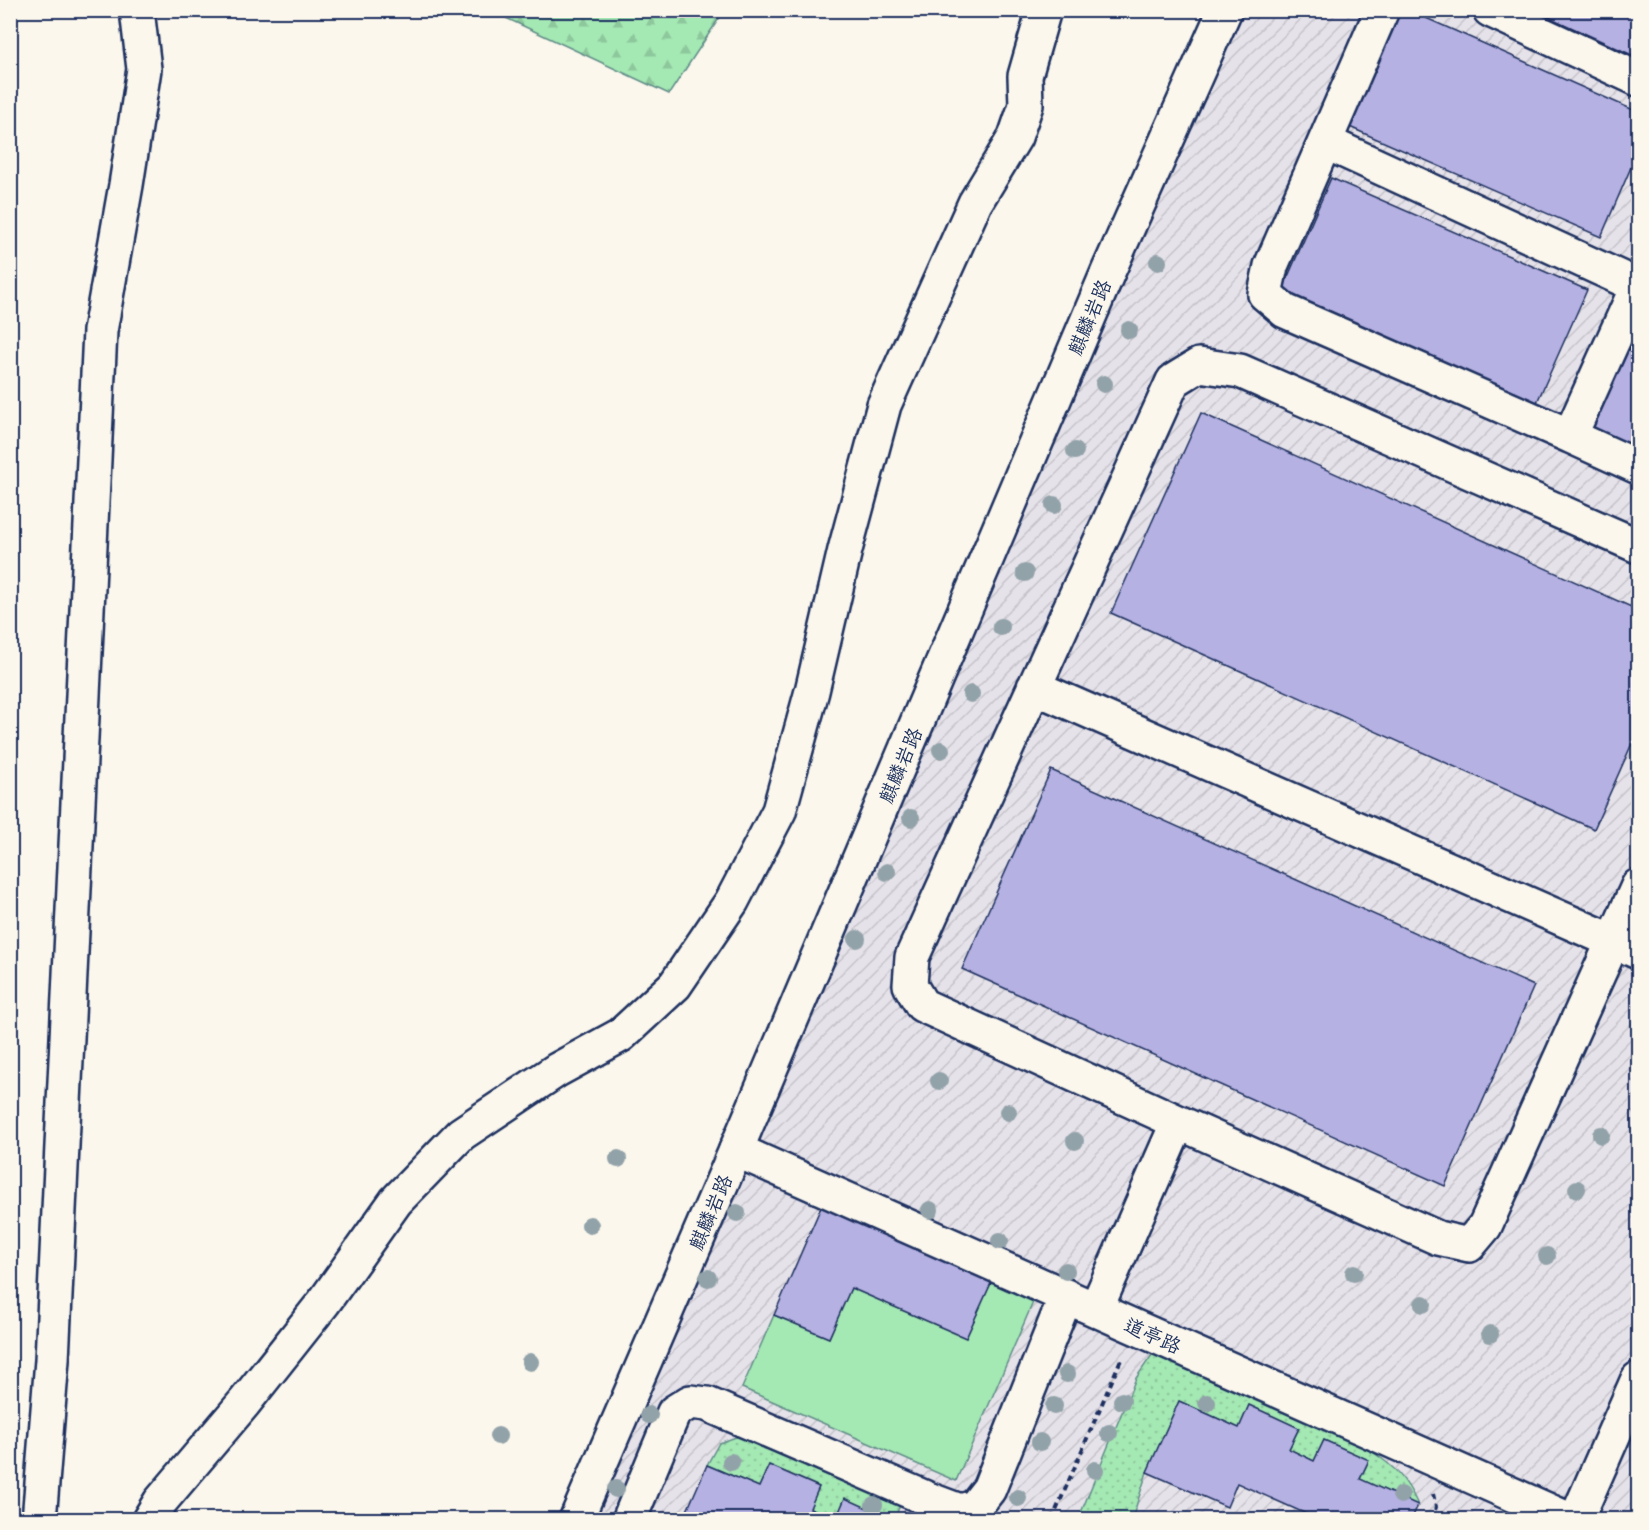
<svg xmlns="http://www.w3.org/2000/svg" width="1649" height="1530" viewBox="0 0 1649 1530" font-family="'Patrick Hand','LXGW WenKai TC',sans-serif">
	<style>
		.industrial { fill: url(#industrial-furrows) }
		.grass { fill: url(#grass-dots); stroke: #608c88; stroke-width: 1.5 }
		.forest { fill: url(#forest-firs); stroke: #608c88; stroke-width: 1.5 }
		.pitch { fill: #a4e8b3; stroke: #608c88; stroke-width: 1.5 }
		.building { fill: #b5b1e2; stroke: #1b2f5e; stroke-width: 1.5 }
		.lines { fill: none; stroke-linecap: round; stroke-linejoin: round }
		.minor-casing { stroke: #1b2f5e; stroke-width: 38 }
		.major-casing { stroke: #1b2f5e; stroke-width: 38 }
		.path { stroke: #1b2f5e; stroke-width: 4; stroke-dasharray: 6 4.5; stroke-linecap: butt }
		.minor { stroke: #fbf7ec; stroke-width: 33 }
		.major { stroke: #fbf7ec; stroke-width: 33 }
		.tree { fill: #92a2a9 }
		.labels { text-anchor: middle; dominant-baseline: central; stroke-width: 5; stroke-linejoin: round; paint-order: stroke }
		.street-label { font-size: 20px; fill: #1b2f5e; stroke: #fbf7ec }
	</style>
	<defs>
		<pattern id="industrial-furrows" width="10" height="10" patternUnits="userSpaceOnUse" patternTransform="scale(1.5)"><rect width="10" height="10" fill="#e6e2e9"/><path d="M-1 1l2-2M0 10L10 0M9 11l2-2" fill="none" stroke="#c5c2ca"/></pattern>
		<pattern id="grass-dots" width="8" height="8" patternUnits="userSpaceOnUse" patternTransform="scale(1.5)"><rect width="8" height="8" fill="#a4e8b3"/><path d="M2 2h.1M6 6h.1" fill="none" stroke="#8dc79c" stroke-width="1.8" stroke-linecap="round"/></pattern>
		<pattern id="forest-firs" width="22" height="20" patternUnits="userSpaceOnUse" patternTransform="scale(1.5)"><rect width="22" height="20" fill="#a4e8b3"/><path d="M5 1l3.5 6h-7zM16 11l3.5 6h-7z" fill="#8dc79c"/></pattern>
	</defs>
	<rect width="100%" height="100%" fill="#fbf7ec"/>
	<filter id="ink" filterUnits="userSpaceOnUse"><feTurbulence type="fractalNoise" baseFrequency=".0167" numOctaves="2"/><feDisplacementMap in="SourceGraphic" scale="12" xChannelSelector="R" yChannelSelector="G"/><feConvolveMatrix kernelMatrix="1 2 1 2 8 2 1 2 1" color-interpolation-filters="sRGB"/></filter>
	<g filter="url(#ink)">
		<path class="industrial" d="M1225,11H1638V1519L574,1520Z"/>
		<path class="grass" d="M1154,1352L1371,1451C1395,1467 1406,1478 1418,1505L1360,1479L1369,1460L1324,1440L1314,1461L1289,1449L1299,1428L1249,1405L1239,1428L1179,1401L1147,1472L1132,1519L1078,1520L1136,1378Z
			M736,1437L767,1442L903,1498L896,1515L906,1519H889V1518L845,1499L836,1519L810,1508L819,1487L769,1465L759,1487L707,1465L719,1443Z"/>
		<path class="forest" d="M491,11H724L669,94Z"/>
		<path class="pitch" d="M992,1281L1034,1300L956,1481L742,1388L774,1315L829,1338L851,1288L966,1338Z"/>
		<path class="building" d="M1396,10H1408L1638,112V151L1601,237L1345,125Z
			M1533,10H1638V41L1632,55Z
			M1331,178L1587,290L1534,409L1279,297Z
			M1638,312V454L1585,430Z
			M1201,413L1638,610V730L1594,829L1111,613Z
			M1051,770L1534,986L1445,1186L962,969Z
			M821,1207L992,1281L966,1338L851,1288L829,1338L774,1315Z
			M1179,1401L1239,1428L1249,1405L1299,1428L1289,1449L1314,1461L1324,1440L1369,1460L1360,1479L1418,1505L1411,1520H1310L1311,1516L1237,1483L1227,1507L1147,1472Z
			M707,1465L759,1487L769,1465L819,1487L810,1508L836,1519L845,1498L889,1518V1520H683Z"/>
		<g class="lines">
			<defs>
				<path id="minor" d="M1382,10L1271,266L1265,294L1285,311L1570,436L1638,285
					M1490,10L1638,79
					M1325,142L1638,286
					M1570,436L1638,467
					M1638,546L1240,371L1199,365L1173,381L912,957L910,985L922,1005L1178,1122L1438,1238L1469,1245L1485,1226L1638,886
					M1034,687L1638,952
					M736,1150L1570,1520
					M1096,1309L1178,1122
					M39,1520L52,1360L100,331L126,185L144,69L137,10
					M149,1520L160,1502L244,1403L324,1302L396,1201L461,1134L557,1070L621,1035L675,985L732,901L779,811L812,691L845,550L884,405L975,203L1015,137L1026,105L1025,76L1044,10
					M629,1520L674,1412L690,1402L707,1404L928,1499L960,1511L975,1507L989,1489L1066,1296
					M1576,1520L1638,1379"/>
				<path id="major" d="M576,1520L736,1150L1108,272L1225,10"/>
			</defs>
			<use href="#minor" class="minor-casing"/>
			<use href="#major" class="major-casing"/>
			<path class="path" d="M1052,1520L1122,1357
				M1432,1520L1436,1507L1433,1494"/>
			<use href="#minor" class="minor"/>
			<use href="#major" class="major"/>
		</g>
		<g class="tree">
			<circle cx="1158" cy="262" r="9"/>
			<circle cx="1129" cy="330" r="9"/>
			<circle cx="1104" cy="384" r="9"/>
			<circle cx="1075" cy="451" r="9"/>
			<circle cx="1054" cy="505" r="9"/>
			<circle cx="1025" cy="573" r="9"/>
			<circle cx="1001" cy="627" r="9"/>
			<circle cx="971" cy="694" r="9"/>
			<circle cx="941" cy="750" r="9"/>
			<circle cx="911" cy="818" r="9"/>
			<circle cx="887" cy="872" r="9"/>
			<circle cx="857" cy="939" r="9"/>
			<circle cx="939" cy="1081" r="9"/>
			<circle cx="1008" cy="1112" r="9"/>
			<circle cx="1601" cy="1135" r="9"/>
			<circle cx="1075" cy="1141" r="9"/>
			<circle cx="618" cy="1159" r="9"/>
			<circle cx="1577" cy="1189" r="9"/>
			<circle cx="930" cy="1210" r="9"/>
			<circle cx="737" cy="1213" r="9"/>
			<circle cx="590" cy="1225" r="9"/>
			<circle cx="1000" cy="1241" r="9"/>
			<circle cx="1547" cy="1256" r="9"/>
			<circle cx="1066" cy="1271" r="9"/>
			<circle cx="1354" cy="1273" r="9"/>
			<circle cx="708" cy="1278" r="9"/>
			<circle cx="1423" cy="1304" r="9"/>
			<circle cx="1490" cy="1334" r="9"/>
			<circle cx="530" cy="1362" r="9"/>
			<circle cx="1067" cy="1374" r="9"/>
			<circle cx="1122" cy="1401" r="9"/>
			<circle cx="1207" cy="1403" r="9"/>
			<circle cx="1054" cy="1406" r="9"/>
			<circle cx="649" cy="1415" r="9"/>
			<circle cx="1109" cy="1433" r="9"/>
			<circle cx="498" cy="1436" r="9"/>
			<circle cx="1040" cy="1442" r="9"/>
			<circle cx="731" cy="1462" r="9"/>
			<circle cx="1095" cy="1470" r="9"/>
			<circle cx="616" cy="1489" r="9"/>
			<circle cx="1401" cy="1495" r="9"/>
			<circle cx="1018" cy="1498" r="9"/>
			<circle cx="874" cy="1505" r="9"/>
		</g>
	</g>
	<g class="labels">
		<g class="street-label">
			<text transform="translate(1089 317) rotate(-67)">麒麟岩路</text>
			<text transform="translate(900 765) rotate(-67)">麒麟岩路</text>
			<text transform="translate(710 1212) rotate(-67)">麒麟岩路</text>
			<text transform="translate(1153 1335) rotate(24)">道亭路</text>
		</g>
	</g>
	<rect width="1649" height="1530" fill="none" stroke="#fbf7ec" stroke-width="36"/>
	<rect x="18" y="18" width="1613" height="1494" fill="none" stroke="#1b2f5e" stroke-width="2" filter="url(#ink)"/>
</svg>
